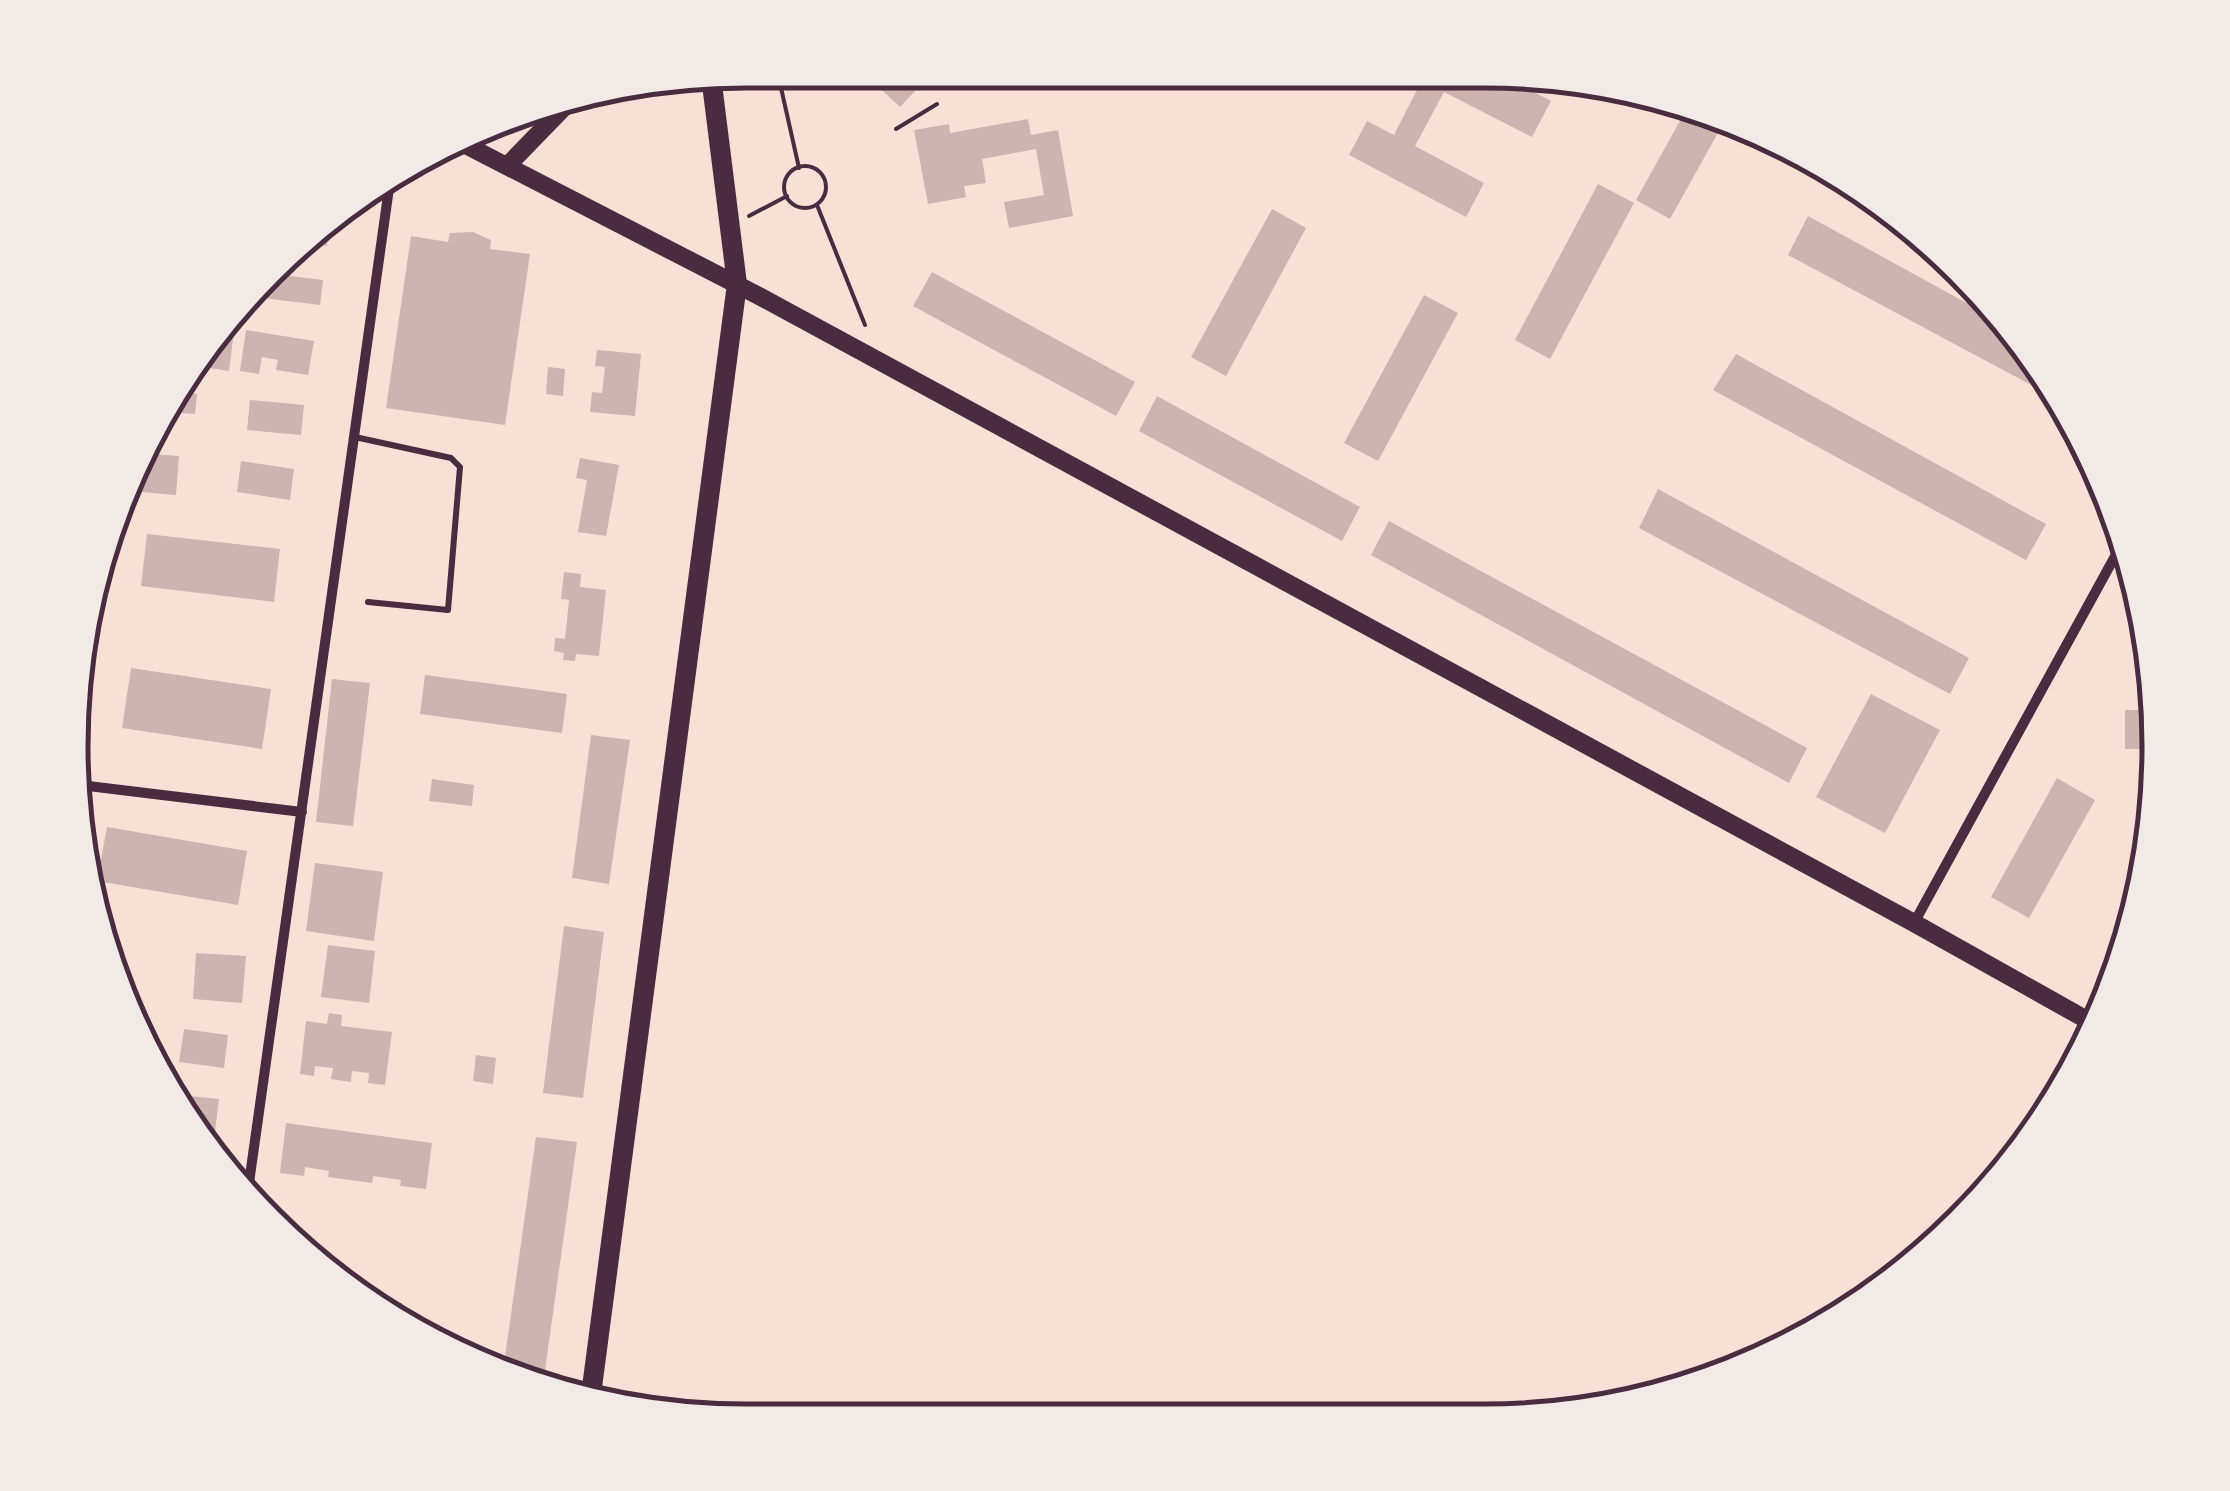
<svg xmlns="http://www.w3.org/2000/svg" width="2230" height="1491" viewBox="0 0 2230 1491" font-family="Lora,serif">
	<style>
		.building { fill: #ccb4b1 }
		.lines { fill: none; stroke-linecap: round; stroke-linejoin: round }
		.path { stroke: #4a2c40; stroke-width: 4 }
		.service { stroke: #4a2c40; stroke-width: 6 }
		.minor { stroke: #4a2c40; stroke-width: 10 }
		.secondary { stroke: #4a2c40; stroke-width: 18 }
		.primary { stroke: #4a2c40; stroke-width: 20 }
		.rim { fill: none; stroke: #4a2c40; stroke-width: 5 }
	</style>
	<rect width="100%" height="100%" fill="#f7e1d7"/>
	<path class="building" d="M880,71H934L900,107L871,80Z
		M1411,75H1502L1551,101L1532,137L1444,92L1415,146L1484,183L1466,217L1349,155L1367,121L1394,135L1422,80Z
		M1686,110L1724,122L1670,219L1636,200Z
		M1028,119L1031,135L1058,130L1073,216L1009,228L1004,202L1044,195L1036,149L982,159L986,183L964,186L966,197L928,204L914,130L949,124L950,133Z
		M1598,184L1634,203L1550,359L1515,340Z
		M1272,209L1306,228L1226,376L1191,357Z
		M1808,216L2016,330L2063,402L1788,255Z
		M330,222L327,246L306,243L315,235Z
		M473,232L491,240L490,249L530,254L505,425L386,408L411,236L448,242L450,233Z
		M932,272L1135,382L1116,416L913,306Z
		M274,274L323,280L320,305L263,298L266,282Z
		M1424,295L1458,313L1378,461L1344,443Z
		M246,330L314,341L308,375L276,370L278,360L262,357L259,374L240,371Z
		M214,337L233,339L229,371L210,368Z
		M597,350L641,354L635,416L590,412L592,392L602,393L605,367L595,366Z
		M1736,354L2046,524L2026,560L1713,390Z
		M548,367L565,369L563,396L546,394Z
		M176,392L197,394L195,414L169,412L168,432L154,430Z
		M1157,396L1360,507L1342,541L1139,431Z
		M250,400L304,405L301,435L247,430Z
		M141,453L179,456L176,495L130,491L132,469Z
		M580,458L619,465L606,536L578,532L587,480L576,478Z
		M241,461L294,469L290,500L237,492Z
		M1658,489L1969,658L1950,694L1639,528Z
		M1389,521L1807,748L1789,783L1371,555Z
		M147,534L280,549L274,602L141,586Z
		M564,572L581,574L580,587L606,590L599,656L576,654L575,661L563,660L564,653L554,651L555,638L565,639L569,600L561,599Z
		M131,668L271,689L262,749L122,728Z
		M425,675L567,694L562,733L420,714Z
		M332,679L370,683L353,826L316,822Z
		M1871,694L1940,730L1885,833L1816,797Z
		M2125,710H2158L2157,749H2125Z
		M591,735L630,740L609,884L572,878Z
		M2057,778L2095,800L2029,918L1991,897Z
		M432,779L474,785L472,806L429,801Z
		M107,827L247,851L238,905L97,881Z
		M315,863L383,872L374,941L306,931Z
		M564,926L604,932L583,1098L543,1093Z
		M328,945L375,951L369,1003L321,997Z
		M196,953L246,956L242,1003L193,999Z
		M329,1013L342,1015L341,1026L392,1032L385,1085L368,1083L369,1073L352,1071L351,1082L331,1079L333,1068L315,1066L314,1076L300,1074L306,1021L327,1024Z
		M184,1029L228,1035L224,1068L179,1062Z
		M476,1055L496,1058L493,1084L473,1081Z
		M190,1096L219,1099L215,1132L199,1131L188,1117Z
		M286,1123L432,1143L426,1189L400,1186L401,1180L373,1176L372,1183L328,1177L329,1171L305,1167L304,1176L280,1173Z
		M536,1137L577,1142L545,1370L504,1364Z
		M367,1298L402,1303L400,1320Z"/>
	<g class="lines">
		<path class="path" d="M777,70L799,168
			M896,129L937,104
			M784 187a21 21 0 1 1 42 0a21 21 0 1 1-42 0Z
			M817,205L865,325
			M749,216L787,196"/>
		<path class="service" d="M355,437L451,458L460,467L448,610L368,602"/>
		<path class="minor" d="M74,730L87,634
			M80,785L302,812
			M1914,923L2125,538
			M248,1190L391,174"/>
		<path class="secondary" d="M458,141L759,296L1914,923L2096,1025
			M508,165L573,98"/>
		<path class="primary" d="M591,1395L737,284L711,76"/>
	</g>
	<path d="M0 0H2230V1491H0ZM746 88H1484A658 658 0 0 1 2142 746V746A658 658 0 0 1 1484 1404H746A658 658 0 0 1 88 746V746A658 658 0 0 1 746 88Z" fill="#f1eae7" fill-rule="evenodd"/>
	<path class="rim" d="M746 88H1484A658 658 0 0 1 2142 746V746A658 658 0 0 1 1484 1404H746A658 658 0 0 1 88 746V746A658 658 0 0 1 746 88Z"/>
</svg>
